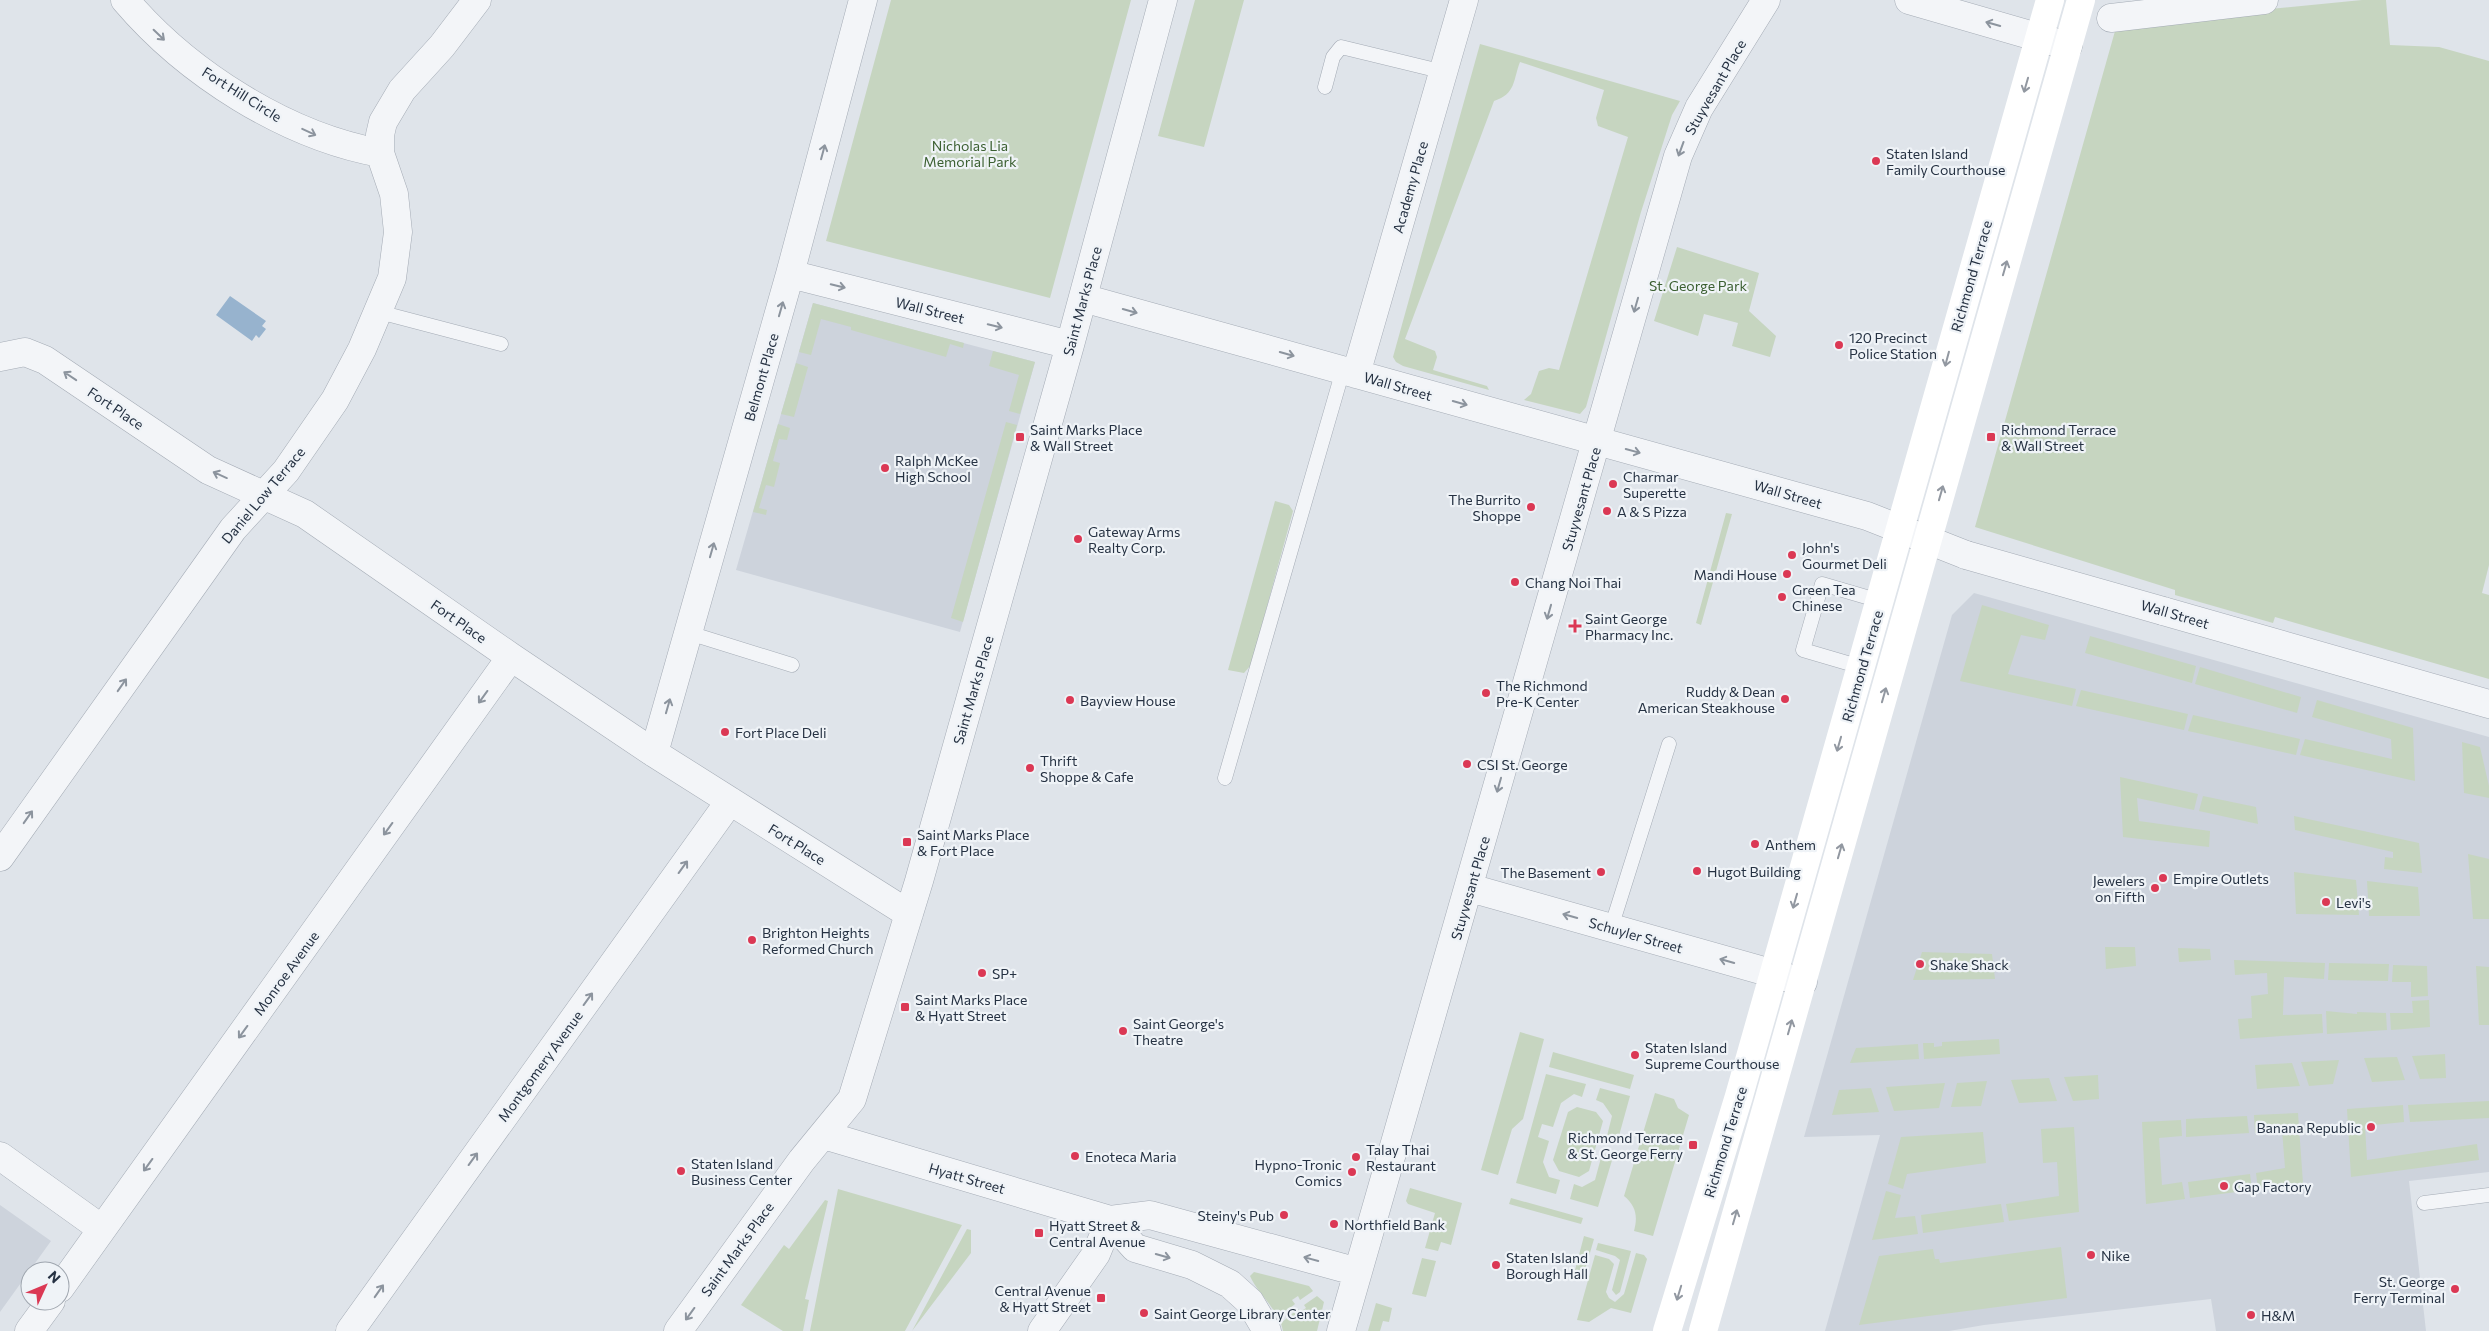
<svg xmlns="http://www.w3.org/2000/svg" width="2489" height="1331" viewBox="0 0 2489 1331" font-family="Commissioner,sans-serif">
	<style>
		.built { fill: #cdd3dc }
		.green { fill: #c6d5c0 }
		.water { fill: #97b3ce }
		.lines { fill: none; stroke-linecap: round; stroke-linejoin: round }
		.lane-casing { stroke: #a4abb5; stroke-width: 15 }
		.street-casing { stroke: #a4abb5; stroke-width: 29 }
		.lane { stroke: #f3f5f8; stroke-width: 14 }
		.street { stroke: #f3f5f8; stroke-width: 28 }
		.secondary { stroke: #fff; stroke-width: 28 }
		.street-bridge-casing { stroke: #a4abb5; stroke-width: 29; stroke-linecap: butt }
		.street-bridge { stroke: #f3f5f8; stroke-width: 28 }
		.oneway { stroke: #8c949e }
		.oneway2 { stroke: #9298a1 }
		.poi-dot { fill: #db3854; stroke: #eff3f7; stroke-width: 2 }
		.labels { text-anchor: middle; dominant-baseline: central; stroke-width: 4.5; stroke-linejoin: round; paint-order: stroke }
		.street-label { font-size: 14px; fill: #263243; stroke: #eff3f7 }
		.park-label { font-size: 14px; fill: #3c6032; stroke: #eff3f7 }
		.poi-label { font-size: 14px; fill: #263243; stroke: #eff3f7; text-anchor: start }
	</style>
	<rect width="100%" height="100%" fill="#dfe4ea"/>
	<path class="built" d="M813,303L1035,362L960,632L736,570Z
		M1974,593L2489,737V1172L2409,1181L2426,1331H2216L2211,1299L1984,1325L1949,1331H1825L1880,1135L1804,1137L1952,615Z
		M0,1205L51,1241L0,1312Z"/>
	<path class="green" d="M891,0H1131L1050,298L826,241Z
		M1195,0H1244L1204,147L1158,136Z
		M2362,0H2386L2390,45L2439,47L2489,61V565L2482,593L2489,595V679L2275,617L2273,623L2175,595V590L1975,527L2117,24Z
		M1480,44L1680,101L1672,115L1641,212L1586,407L1580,414L1524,400L1531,394L1539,371L1549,368L1559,370L1628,137L1598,126L1596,118L1604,90L1520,62C1513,80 1516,94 1494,101L1405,339L1435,351L1437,357L1433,370L1487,386L1489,390L1403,366L1396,362L1393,357Z
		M1677,247L1759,273L1749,311L1776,336L1770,357L1732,346L1738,323L1704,314L1698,336L1654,321Z
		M813,303L964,343L963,348L950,344L946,357L851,330V327L821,319L811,355L799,352Z
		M993,351L1035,362L1020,414L1009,411L1019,375L989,366Z
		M796,363L808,367L794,417L781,414Z
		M1006,422L1017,425L963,622L951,618Z
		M778,424L790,428L787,440L779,439L773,461L780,463L774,487L766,485L759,508L767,510L766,515L753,512Z
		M1275,501L1289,505L1293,511L1251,665L1244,673L1228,670Z
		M1726,513L1732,514L1701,625L1696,623Z
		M1982,605L2049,625L2045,640L2021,635L2008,674L2076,689L2072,706L1960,681Z
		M2090,636L2196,666L2192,683L2085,653Z
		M2200,667L2301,697L2297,713L2195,684Z
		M2081,690L2188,714L2184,730L2076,706Z
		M2317,700L2413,728L2415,781L2300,755L2305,739L2392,759L2391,739L2312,717Z
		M2193,715L2300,739L2296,755L2188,731Z
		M2462,742L2480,747L2489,786V798L2464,793Z
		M2120,777L2198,794L2194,810L2137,798L2139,821L2210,831L2209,847L2123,837Z
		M2203,796L2256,807L2258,824L2199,811Z
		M2294,816L2419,843L2422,873L2384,869L2385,857L2393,858V852L2295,830Z
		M2468,854L2489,859V919H2473Z
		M2294,872L2356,880L2359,915L2296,914Z
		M2367,881L2418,887L2420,916H2369Z
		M2105,947H2135L2136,966L2106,969Z
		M2178,948L2210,949L2211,960L2179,962Z
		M1922,952L1992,954L1995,979L1913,980Z
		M2234,960L2325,963L2324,979L2284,977L2283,1015L2322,1014L2323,1033L2240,1039L2238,1019L2252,1018L2251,996L2268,994L2267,973L2235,975Z
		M2329,963L2389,964L2388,981L2328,980Z
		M2393,965L2427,966L2428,996L2411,997V982H2392Z
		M2476,966L2489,967V1025H2479Z
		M2429,1000L2430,1027L2391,1030L2390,1013H2413L2412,1001Z
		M2326,1011L2357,1014V1012L2386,1013L2387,1030L2327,1034Z
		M1520,1032L1544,1039L1523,1119L1512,1129L1498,1175L1481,1170Z
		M1999,1039L2000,1054L1924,1059L1923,1043H1934V1047L1942,1046V1042Z
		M1918,1044L1919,1059L1850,1063L1856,1048Z
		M1553,1052L1634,1075L1630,1089L1549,1067Z
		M2445,1054L2446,1078L2420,1079L2412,1056Z
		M2397,1057L2405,1080L2372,1082L2364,1058Z
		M2339,1060L2333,1084L2309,1086L2301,1062Z
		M2292,1063L2300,1086L2257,1089L2255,1065Z
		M1546,1074L1586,1084L1582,1097L1574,1094L1561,1103L1553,1127L1542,1124L1538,1137L1549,1141L1543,1162L1549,1177L1560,1180L1556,1194L1516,1183Z
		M2098,1075L2099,1099L2073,1101L2064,1077Z
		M2049,1078L2057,1101L2019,1103L2011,1080Z
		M1987,1081L1981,1106L1951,1107L1957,1083Z
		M1945,1083L1939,1108L1894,1111L1886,1087Z
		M1600,1088L1630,1096L1617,1143L1606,1140L1612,1116L1603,1103L1596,1100Z
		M1871,1088L1879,1112L1832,1115L1839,1090Z
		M1655,1093L1674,1099L1678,1108L1689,1115L1653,1236L1634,1231C1638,1216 1636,1206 1624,1196Z
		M2489,1101V1118L2410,1122L2408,1105Z
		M2403,1105L2404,1122L2365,1126L2367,1160L2477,1144L2479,1160L2351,1177L2347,1109Z
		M1577,1107L1596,1112L1603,1121L1589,1171L1579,1177L1559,1171L1553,1160L1568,1112Z
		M2298,1113L2303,1183L2258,1189L2256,1173L2285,1168L2282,1130L2255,1133L2254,1115Z
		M2247,1116L2249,1133L2186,1137V1119Z
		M2181,1120L2182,1136L2159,1138L2162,1185L2182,1182L2185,1199L2146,1204L2142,1122Z
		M2074,1127L2079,1212L2009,1221L2006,1204L2059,1196L2057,1162L2043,1163L2041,1129Z
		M1983,1132L1986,1163L1907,1174L1903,1189L1888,1184L1901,1137Z
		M1602,1154L1613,1157L1598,1207L1570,1199L1574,1184L1582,1187L1595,1180Z
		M2250,1174L2252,1190L2190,1198L2188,1182Z
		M1410,1188L1462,1203L1451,1245L1441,1242L1438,1251L1425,1248L1435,1213L1408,1204L1406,1201Z
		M838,1189L962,1225L905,1331H810Z
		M1886,1191L1901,1195L1895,1218L1915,1216L1918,1234L1872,1240Z
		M1511,1198L1583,1218L1581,1224L1509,1204Z
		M825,1200L828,1201L805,1299L809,1300L803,1331H783L741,1305L784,1245L789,1249Z
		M2001,1204L2004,1222L1923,1233L1921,1215Z
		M967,1229L971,1230V1253L912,1331Z
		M1584,1236L1594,1239L1583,1277L1574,1274Z
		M1598,1243L1631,1251L1620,1292L1616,1295L1612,1290L1620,1260L1615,1256L1596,1250Z
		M2061,1247L2067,1298L1859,1325L1879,1256L1933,1249L1935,1259H1939L1940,1263Z
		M1636,1253L1644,1255L1647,1259L1631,1313L1611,1308L1589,1322L1577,1320L1595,1255L1609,1259L1614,1264L1606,1292L1609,1298L1615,1302L1624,1294Z
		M1422,1258L1436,1261L1426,1297L1412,1294Z
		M1254,1272L1309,1286L1313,1291L1300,1300L1298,1296L1292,1300L1295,1304L1278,1318C1270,1302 1256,1290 1250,1276Z
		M1317,1296L1324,1302L1317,1331H1283L1281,1323L1298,1309L1300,1312L1306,1308L1304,1305Z
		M1376,1303L1392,1308L1389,1322L1383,1321L1380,1331H1368Z"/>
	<path class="water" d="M230,296L266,321L262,326L266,329L259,338L256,335L252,341L216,315Z"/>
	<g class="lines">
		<defs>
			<path id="lane" d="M1325,87L1333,57L1341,47L1444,72
				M379,312L501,344
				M689,633L792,665
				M1861,667L1803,650L1822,584L1880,601
				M1225,778L1343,370
				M1611,928L1669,744
				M2424,1203L2489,1195"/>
			<path id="street" d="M125,0C187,73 286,136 380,153
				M1909,0L2068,46
				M2111,18L2264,0
				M790,274L1070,345
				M1083,298L1867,516L1966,555
				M0,357L25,352L45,360L208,470L305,514L511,657L654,753L909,914
				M1356,374L1464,0
				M2163,611L2489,704
				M654,753L790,274L863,0
				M0,857L233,529L286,471L335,400L362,349L392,278L398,232L394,194L380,153V135L383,122L402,90L442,46L477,0
				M1470,888L1803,982
				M824,1135L1110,1220L1150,1215L1358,1272
				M0,1156L102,1229
				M1110,1220L1135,1248L1192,1265L1230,1284L1250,1302L1267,1331
				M60,1288L511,657
				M29,1331L51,1301
				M350,1331L730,801
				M678,1331L802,1160L852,1099L919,881L1070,345L1163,0
				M1042,1331L1096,1254L1110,1220
				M1341,1331L1678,156L1699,108L1766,0"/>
		</defs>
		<use href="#lane" class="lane-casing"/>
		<use href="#street" class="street-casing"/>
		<use href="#lane" class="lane"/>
		<use href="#street" class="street"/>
		<path class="secondary" d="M1667,1331L1739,1096L2050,0
			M1703,1331L2081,0"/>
		<defs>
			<path id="street-bridge" d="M1966,555L2163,611"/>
		</defs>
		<use href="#street-bridge" class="street-bridge-casing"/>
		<use href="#street-bridge" class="street-bridge"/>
	</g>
	<defs><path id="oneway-shaft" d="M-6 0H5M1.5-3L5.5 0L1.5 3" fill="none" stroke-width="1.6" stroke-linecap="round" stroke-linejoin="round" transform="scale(1.25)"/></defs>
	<g class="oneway">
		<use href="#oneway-shaft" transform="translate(1993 24) rotate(-164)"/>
		<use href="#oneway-shaft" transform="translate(159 35) rotate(44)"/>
		<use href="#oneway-shaft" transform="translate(309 132) rotate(25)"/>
		<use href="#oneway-shaft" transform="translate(1681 149) rotate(110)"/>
		<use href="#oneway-shaft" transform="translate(823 152) rotate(-75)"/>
		<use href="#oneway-shaft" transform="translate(838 286) rotate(14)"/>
		<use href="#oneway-shaft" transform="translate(1636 305) rotate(106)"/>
		<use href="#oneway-shaft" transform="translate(781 309) rotate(-74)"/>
		<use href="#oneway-shaft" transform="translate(1130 311) rotate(16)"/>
		<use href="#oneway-shaft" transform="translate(995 326) rotate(14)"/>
		<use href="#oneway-shaft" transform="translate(1287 354) rotate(16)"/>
		<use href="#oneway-shaft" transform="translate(70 376) rotate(-146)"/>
		<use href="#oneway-shaft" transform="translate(1460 403) rotate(16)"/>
		<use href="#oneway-shaft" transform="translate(1633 451) rotate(15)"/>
		<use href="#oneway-shaft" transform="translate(220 475) rotate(-156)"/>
		<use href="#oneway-shaft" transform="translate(712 550) rotate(-74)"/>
		<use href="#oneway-shaft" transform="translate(1549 612) rotate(106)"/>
		<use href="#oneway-shaft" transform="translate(122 685) rotate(-55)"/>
		<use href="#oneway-shaft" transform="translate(483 697) rotate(126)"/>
		<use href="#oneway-shaft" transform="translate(668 706) rotate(-74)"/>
		<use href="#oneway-shaft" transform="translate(1499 785) rotate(106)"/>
		<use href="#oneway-shaft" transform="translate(28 817) rotate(-55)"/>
		<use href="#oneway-shaft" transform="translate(388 829) rotate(126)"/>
		<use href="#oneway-shaft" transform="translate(683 867) rotate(-54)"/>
		<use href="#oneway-shaft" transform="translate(1570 916) rotate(-164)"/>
		<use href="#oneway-shaft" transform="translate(1727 961) rotate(-164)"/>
		<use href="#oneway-shaft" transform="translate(588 999) rotate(-54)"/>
		<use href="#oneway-shaft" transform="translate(243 1032) rotate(126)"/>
		<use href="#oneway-shaft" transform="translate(473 1159) rotate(-54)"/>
		<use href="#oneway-shaft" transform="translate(148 1165) rotate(126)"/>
		<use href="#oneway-shaft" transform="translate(1163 1256) rotate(16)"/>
		<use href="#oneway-shaft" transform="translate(1311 1259) rotate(-165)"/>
		<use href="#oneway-shaft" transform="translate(379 1291) rotate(-55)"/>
		<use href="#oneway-shaft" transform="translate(690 1314) rotate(126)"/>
	</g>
	<g class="oneway2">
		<use href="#oneway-shaft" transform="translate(2026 85) rotate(106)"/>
		<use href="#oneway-shaft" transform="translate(2005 268) rotate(-74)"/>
		<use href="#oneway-shaft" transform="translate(1947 359) rotate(105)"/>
		<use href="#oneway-shaft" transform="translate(1941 493) rotate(-74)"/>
		<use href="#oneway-shaft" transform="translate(1884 695) rotate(-74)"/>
		<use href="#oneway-shaft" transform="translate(1839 744) rotate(106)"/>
		<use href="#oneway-shaft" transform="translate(1840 851) rotate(-74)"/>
		<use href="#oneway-shaft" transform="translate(1795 901) rotate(106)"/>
		<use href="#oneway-shaft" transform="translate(1790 1027) rotate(-74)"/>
		<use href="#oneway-shaft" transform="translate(1735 1217) rotate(-74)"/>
		<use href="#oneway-shaft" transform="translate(1679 1293) rotate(107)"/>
	</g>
	<g class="poi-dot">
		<circle cx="1876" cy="161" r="5"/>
		<circle cx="1839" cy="345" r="5"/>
		<rect x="1015" y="432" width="10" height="10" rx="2.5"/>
		<rect x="1986" y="432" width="10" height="10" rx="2.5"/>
		<circle cx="885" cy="468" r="5"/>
		<circle cx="1613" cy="484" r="5"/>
		<circle cx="1531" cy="507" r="5"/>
		<circle cx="1607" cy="511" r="5"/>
		<circle cx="1078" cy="539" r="5"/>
		<circle cx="1792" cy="555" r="5"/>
		<circle cx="1787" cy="574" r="5"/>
		<circle cx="1515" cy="582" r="5"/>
		<circle cx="1782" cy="597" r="5"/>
		<path d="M1572.5 618.5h5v5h5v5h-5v5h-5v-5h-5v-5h5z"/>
		<circle cx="1486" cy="693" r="5"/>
		<circle cx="1785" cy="699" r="5"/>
		<circle cx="1070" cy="700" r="5"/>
		<circle cx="725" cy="732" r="5"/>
		<circle cx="1467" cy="764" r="5"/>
		<circle cx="1030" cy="768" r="5"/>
		<rect x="902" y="837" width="10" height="10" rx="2.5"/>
		<circle cx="1755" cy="844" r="5"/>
		<circle cx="1697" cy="871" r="5"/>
		<circle cx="1601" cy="872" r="5"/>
		<circle cx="2163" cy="878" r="5"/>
		<circle cx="2155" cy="888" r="5"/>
		<circle cx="2326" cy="902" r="5"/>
		<circle cx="752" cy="940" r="5"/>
		<circle cx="1920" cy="964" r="5"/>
		<circle cx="982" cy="973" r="5"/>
		<rect x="900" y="1002" width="10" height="10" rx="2.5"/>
		<circle cx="1123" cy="1031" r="5"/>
		<circle cx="1635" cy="1055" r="5"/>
		<circle cx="2371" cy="1127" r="5"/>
		<rect x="1688" y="1140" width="10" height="10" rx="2.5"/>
		<circle cx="1075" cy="1156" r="5"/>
		<circle cx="1356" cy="1157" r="5"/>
		<circle cx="681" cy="1171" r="5"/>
		<circle cx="1352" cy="1172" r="5"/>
		<circle cx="2224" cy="1186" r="5"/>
		<circle cx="1284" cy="1215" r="5"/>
		<circle cx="1334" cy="1224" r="5"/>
		<rect x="1034" y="1228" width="10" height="10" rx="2.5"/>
		<circle cx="2091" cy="1255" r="5"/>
		<circle cx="1496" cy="1265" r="5"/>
		<circle cx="2455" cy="1289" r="5"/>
		<rect x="1096" y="1293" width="10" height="10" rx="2.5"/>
		<circle cx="1144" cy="1313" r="5"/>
		<circle cx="2251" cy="1315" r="5"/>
	</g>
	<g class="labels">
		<g class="street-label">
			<text transform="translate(1715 87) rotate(-60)">Stuyvesant Place</text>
			<text transform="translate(242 94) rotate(32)">Fort Hill Circle</text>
			<text transform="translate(1410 187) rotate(-74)">Academy Place</text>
			<text transform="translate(1971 276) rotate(-74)">Richmond Terrace</text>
			<text transform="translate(1082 301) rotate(-75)">Saint Marks Place</text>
			<text transform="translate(930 310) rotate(14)">Wall Street</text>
			<text transform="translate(761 377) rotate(-74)">Belmont Place</text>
			<text transform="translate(1398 386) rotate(16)">Wall Street</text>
			<text transform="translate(116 408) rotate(34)">Fort Place</text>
			<text transform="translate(1788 494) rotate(16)">Wall Street</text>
			<text transform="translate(263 495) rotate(-50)">Daniel Low Terrace</text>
			<text transform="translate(1581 499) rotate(-74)">Stuyvesant Place</text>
			<text transform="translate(2175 614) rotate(16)">Wall Street</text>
			<text transform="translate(459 621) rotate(35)">Fort Place</text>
			<text transform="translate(1862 666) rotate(-74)">Richmond Terrace</text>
			<text transform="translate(973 690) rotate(-74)">Saint Marks Place</text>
			<text transform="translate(797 844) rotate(32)">Fort Place</text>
			<text transform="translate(1470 888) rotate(-74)">Stuyvesant Place</text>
			<text transform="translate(1636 935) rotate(16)">Schuyler Street</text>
			<text transform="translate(286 973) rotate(-54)">Monroe Avenue</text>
			<text transform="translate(540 1066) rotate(-54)">Montgomery Avenue</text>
			<text transform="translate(1725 1142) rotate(-73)">Richmond Terrace</text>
			<text transform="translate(967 1178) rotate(16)">Hyatt Street</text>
			<text transform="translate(737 1249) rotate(-54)">Saint Marks Place</text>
		</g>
		<g class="park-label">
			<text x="970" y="145">Nicholas Lia<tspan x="970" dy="16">Memorial Park</tspan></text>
			<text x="1698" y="285">St. George Park</text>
		</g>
		<g class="poi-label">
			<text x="1886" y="153">Staten Island<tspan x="1886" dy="16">Family Courthouse</tspan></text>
			<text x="1849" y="337">120 Precinct<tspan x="1849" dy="16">Police Station</tspan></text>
			<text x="1030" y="429">Saint Marks Place<tspan x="1030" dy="16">&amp; Wall Street</tspan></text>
			<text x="2001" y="429">Richmond Terrace<tspan x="2001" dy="16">&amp; Wall Street</tspan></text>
			<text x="895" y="460">Ralph McKee<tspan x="895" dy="16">High School</tspan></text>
			<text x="1623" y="476">Charmar<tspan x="1623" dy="16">Superette</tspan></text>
			<text x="1521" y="499" text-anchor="end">The Burrito<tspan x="1521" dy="16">Shoppe</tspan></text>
			<text x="1617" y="511">A &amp; S Pizza</text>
			<text x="1088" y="531">Gateway Arms<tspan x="1088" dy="16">Realty Corp.</tspan></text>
			<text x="1802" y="547">John's<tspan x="1802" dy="16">Gourmet Deli</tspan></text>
			<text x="1777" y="574" text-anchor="end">Mandi House</text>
			<text x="1525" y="582">Chang Noi Thai</text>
			<text x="1792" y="589">Green Tea<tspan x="1792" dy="16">Chinese</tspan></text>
			<text x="1585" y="618">Saint George<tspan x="1585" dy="16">Pharmacy Inc.</tspan></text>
			<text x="1496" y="685">The Richmond<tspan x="1496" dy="16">Pre-K Center</tspan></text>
			<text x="1775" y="691" text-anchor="end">Ruddy &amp; Dean<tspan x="1775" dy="16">American Steakhouse</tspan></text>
			<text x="1080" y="700">Bayview House</text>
			<text x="735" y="732">Fort Place Deli</text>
			<text x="1040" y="760">Thrift<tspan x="1040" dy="16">Shoppe &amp; Cafe</tspan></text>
			<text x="1477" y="764">CSI St. George</text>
			<text x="917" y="834">Saint Marks Place<tspan x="917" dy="16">&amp; Fort Place</tspan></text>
			<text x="1765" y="844">Anthem</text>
			<text x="1707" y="871">Hugot Building</text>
			<text x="1591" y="872" text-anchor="end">The Basement</text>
			<text x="2173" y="878">Empire Outlets</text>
			<text x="2145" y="880" text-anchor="end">Jewelers<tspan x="2145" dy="16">on Fifth</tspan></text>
			<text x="2336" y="902">Levi's</text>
			<text x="762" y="932">Brighton Heights<tspan x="762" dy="16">Reformed Church</tspan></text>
			<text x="1930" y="964">Shake Shack</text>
			<text x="992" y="973">SP+</text>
			<text x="915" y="999">Saint Marks Place<tspan x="915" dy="16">&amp; Hyatt Street</tspan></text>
			<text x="1133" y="1023">Saint George's<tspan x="1133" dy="16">Theatre</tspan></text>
			<text x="1645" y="1047">Staten Island<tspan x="1645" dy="16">Supreme Courthouse</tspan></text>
			<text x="2361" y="1127" text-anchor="end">Banana Republic</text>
			<text x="1683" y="1137" text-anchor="end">Richmond Terrace<tspan x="1683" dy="16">&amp; St. George Ferry</tspan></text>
			<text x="1366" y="1149">Talay Thai<tspan x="1366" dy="16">Restaurant</tspan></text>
			<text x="1085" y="1156">Enoteca Maria</text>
			<text x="691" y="1163">Staten Island<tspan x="691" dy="16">Business Center</tspan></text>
			<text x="1342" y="1164" text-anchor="end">Hypno-Tronic<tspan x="1342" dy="16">Comics</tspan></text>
			<text x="2234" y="1186">Gap Factory</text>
			<text x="1274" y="1215" text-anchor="end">Steiny's Pub</text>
			<text x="1344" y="1224">Northfield Bank</text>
			<text x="1049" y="1225">Hyatt Street &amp;<tspan x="1049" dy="16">Central Avenue</tspan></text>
			<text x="2101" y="1255">Nike</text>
			<text x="1506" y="1257">Staten Island<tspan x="1506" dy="16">Borough Hall</tspan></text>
			<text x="2445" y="1281" text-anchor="end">St. George<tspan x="2445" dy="16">Ferry Terminal</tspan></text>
			<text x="1091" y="1290" text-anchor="end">Central Avenue<tspan x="1091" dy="16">&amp; Hyatt Street</tspan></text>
			<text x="1154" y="1313">Saint George Library Center</text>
			<text x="2261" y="1315">H&amp;M</text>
		</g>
	</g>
	<g transform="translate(45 1286) rotate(46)"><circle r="24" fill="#eff3f7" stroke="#9fa6af"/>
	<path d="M0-4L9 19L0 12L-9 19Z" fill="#db3854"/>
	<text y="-8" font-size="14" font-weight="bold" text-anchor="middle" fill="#263243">N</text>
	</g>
</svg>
